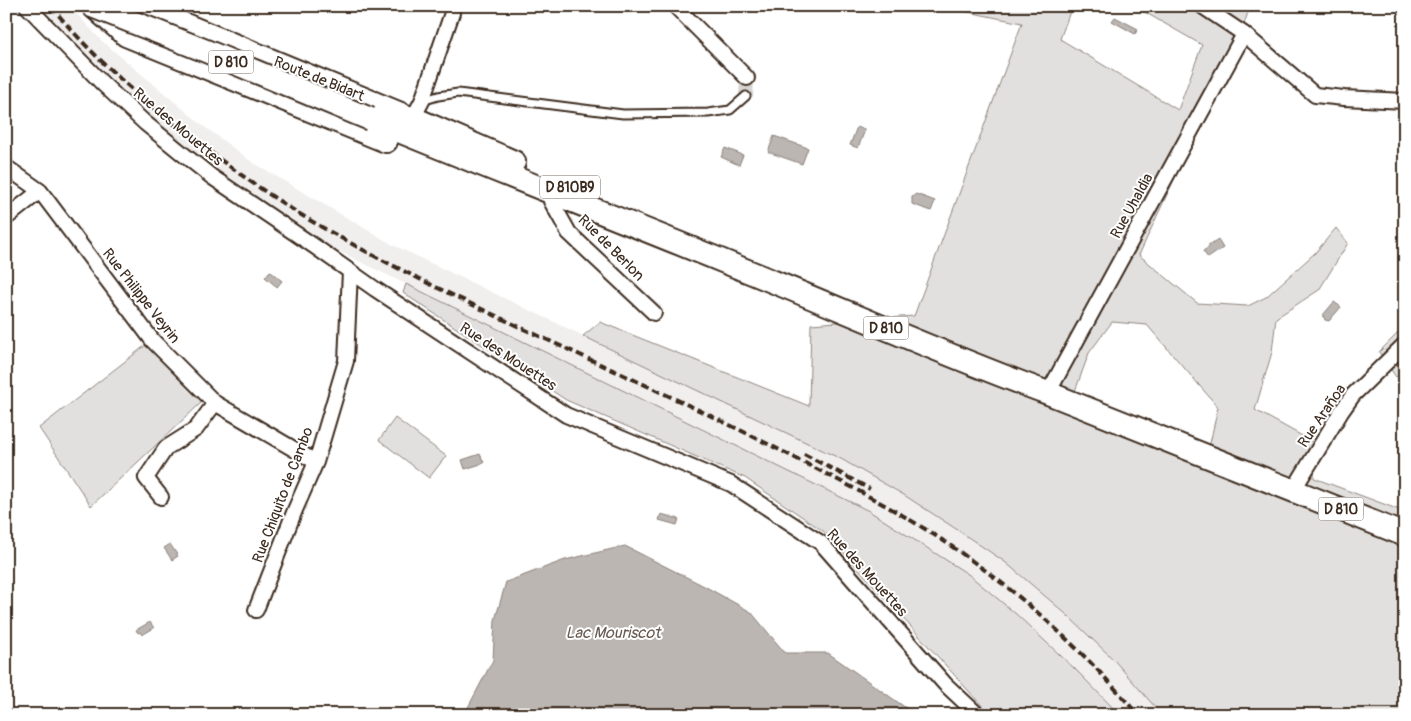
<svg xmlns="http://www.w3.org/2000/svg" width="1411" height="721" viewBox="0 0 1411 721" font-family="Pangolin,sans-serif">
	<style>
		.built { fill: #f1efee }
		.green { fill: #e2e0de; stroke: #8e857e; fill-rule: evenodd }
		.water { fill: #bcb6b3; stroke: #887e77 }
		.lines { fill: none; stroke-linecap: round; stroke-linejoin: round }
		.street-tunnel { stroke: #d8d4d2; stroke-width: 14; stroke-dasharray: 14 7; stroke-linecap: butt }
		.lane-casing { stroke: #3b2a1e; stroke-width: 11 }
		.street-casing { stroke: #3b2a1e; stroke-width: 18 }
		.secondary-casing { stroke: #3b2a1e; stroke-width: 24 }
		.primary-casing { stroke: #3b2a1e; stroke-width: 26 }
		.lane { stroke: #fff; stroke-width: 7 }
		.street { stroke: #fff; stroke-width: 14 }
		.secondary { stroke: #fff; stroke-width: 20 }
		.primary { stroke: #fff; stroke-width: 22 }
		.rail { stroke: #3b2a1e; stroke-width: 4; stroke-dasharray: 8 4; stroke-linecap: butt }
		.primary-bridge-casing { stroke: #3b2a1e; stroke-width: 26; stroke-linecap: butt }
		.primary-bridge { stroke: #fff; stroke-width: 22 }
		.labels { text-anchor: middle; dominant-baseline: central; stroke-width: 4; stroke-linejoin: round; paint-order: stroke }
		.shield { fill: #fff; stroke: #766a62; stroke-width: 1 }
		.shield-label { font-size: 14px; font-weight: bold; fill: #3b2a1e }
		.street-label { font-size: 15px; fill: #3b2a1e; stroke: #fff }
		.water-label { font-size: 16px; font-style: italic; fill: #685b52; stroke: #fff }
	</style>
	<rect width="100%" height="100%" fill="#fff"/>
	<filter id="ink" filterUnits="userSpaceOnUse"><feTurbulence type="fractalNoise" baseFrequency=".02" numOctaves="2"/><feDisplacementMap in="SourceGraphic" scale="10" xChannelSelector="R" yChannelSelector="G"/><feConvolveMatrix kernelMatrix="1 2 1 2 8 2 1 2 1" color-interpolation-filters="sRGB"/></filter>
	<g filter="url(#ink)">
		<path class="built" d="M35,6H65L72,9L102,41L201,124L252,162L393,245L841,459L904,495L1005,562L1066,614L1113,659L1162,715H1120L1075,669L1016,614L968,574L869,511L328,246L262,203L201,159L144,112Z"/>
		<path class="green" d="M961,6H1072L1060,39L1178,110L1202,45L1134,6H1250L1240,37L1139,255L1197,303L1248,306L1266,297L1316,252L1336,228L1348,243L1319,290L1276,318L1272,352L1255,410L1315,443L1314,478L1405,512V715H1162L1113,659L1066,614L1005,562L953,527L904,495L841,459L583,336L600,322L809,406L811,324L914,316L1022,23L963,11ZM1112,322L1147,325L1218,407L1209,448L1074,394L1089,353Z
			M406,284L869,511L968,574L1016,614L1075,669L1120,715H983L985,709L826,533L745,478L566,400L403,293Z
			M1405,326V371L1396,377L1379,352Z
			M146,345L202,402L91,506L39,428Z
			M395,418L446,456L429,478L379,440Z"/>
		<path class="water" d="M1115,17L1138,29L1135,34L1112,21Z
			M857,127L865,130L858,148L850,145Z
			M774,136L808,148L802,164L768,152Z
			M725,148L743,155L739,165L721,157Z
			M916,194L935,201L931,211L912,204V197Z
			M1218,240L1223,248L1208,258L1203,251L1209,247V244H1212Z
			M270,271L282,281L277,287L265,277Z
			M1334,302L1341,307L1329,321L1325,320L1323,315Z
			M480,454L484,463L465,469L462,460Z
			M661,514L679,519L677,525L659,520Z
			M170,544L178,556L172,560L164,548Z
			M625,546L706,587L751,612L785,653H828L916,715H464L493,660L495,620L506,582L565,560Z
			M150,622L154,628L142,635L140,632L138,633L136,630Z"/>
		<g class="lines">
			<path class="street-tunnel" d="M746,96L747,78"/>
			<defs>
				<path id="lane" d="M422,101L438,96L458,93L623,114L708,113L730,110L746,96"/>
				<path id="street" d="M27,6L103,84L145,123L183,154L212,177L314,246L375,289L566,415L731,484L821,543L945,684L978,715
					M675,6L747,78
					M1202,6L1244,34L1315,95L1344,98L1405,101
					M413,118L422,101L452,13L451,6
					M6,167L40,191L153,341L215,403L316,462
					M551,201L569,233L654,313
					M6,218L40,191
					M1048,393L1244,34
					M1294,489L1341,412L1353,395L1405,344
					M161,497L146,478L166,448L196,429L215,403
					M256,610L295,510L316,462L346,361L350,271"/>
				<path id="secondary" d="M142,6L413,118"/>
				<path id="primary" d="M94,7L126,35L386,141
					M413,118L514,162
					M370,119C488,168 607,214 725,262C833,305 939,353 1048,393L1405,535"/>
			</defs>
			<use href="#lane" class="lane-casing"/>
			<use href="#street" class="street-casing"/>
			<use href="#secondary" class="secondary-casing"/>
			<use href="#primary" class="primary-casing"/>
			<use href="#lane" class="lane"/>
			<use href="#street" class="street"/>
			<use href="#secondary" class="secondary"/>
			<use href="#primary" class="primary"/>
			<path class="rail" d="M51,6C90,54 136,95 185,133C223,162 262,191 303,216C363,252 427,283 490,313C593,362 698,407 799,460C860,491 920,522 975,563C1035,606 1090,658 1138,715
				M804,454L870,489"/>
			<defs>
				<path id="primary-bridge" d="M92,6L206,51L370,119"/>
			</defs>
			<use href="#primary-bridge" class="primary-bridge-casing"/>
			<use href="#primary-bridge" class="primary-bridge"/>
		</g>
	</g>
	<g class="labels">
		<g class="shield">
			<rect x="208.5" y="50.5" width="45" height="23" rx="4"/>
			<rect x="540" y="175.5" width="60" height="23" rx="4"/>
			<rect x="863.5" y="316.5" width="45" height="23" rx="4"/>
			<rect x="1318.5" y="497.5" width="45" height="23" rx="4"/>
		</g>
		<g class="shield-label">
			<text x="231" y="62">D 810</text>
			<text x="570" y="187">D 810B9</text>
			<text x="886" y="328">D 810</text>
			<text x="1341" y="509">D 810</text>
		</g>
		<g class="street-label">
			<text transform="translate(319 79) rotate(22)">Route de Bidart</text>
			<text transform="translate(178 127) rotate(40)">Rue des Mouettes</text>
			<text transform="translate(1132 206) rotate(-61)">Rue Uhaldia</text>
			<text transform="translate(611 248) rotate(45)">Rue de Berlon</text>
			<text transform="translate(141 296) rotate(52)">Rue Philippe Veyrin</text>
			<text transform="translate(508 357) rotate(33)">Rue des Mouettes</text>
			<text transform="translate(1322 416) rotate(-56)">Rue Arañoa</text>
			<text transform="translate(283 495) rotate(-69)">Rue Chiquito de Cambo</text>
			<text transform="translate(867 573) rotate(48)">Rue des Mouettes</text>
		</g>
		<g class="water-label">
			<text x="613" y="633">Lac Mouriscot</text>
		</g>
	</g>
	<rect width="1411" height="721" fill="none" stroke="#fff" stroke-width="25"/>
	<rect x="12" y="12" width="1386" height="696" fill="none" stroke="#3b2a1e" stroke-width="2" filter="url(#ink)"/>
</svg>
